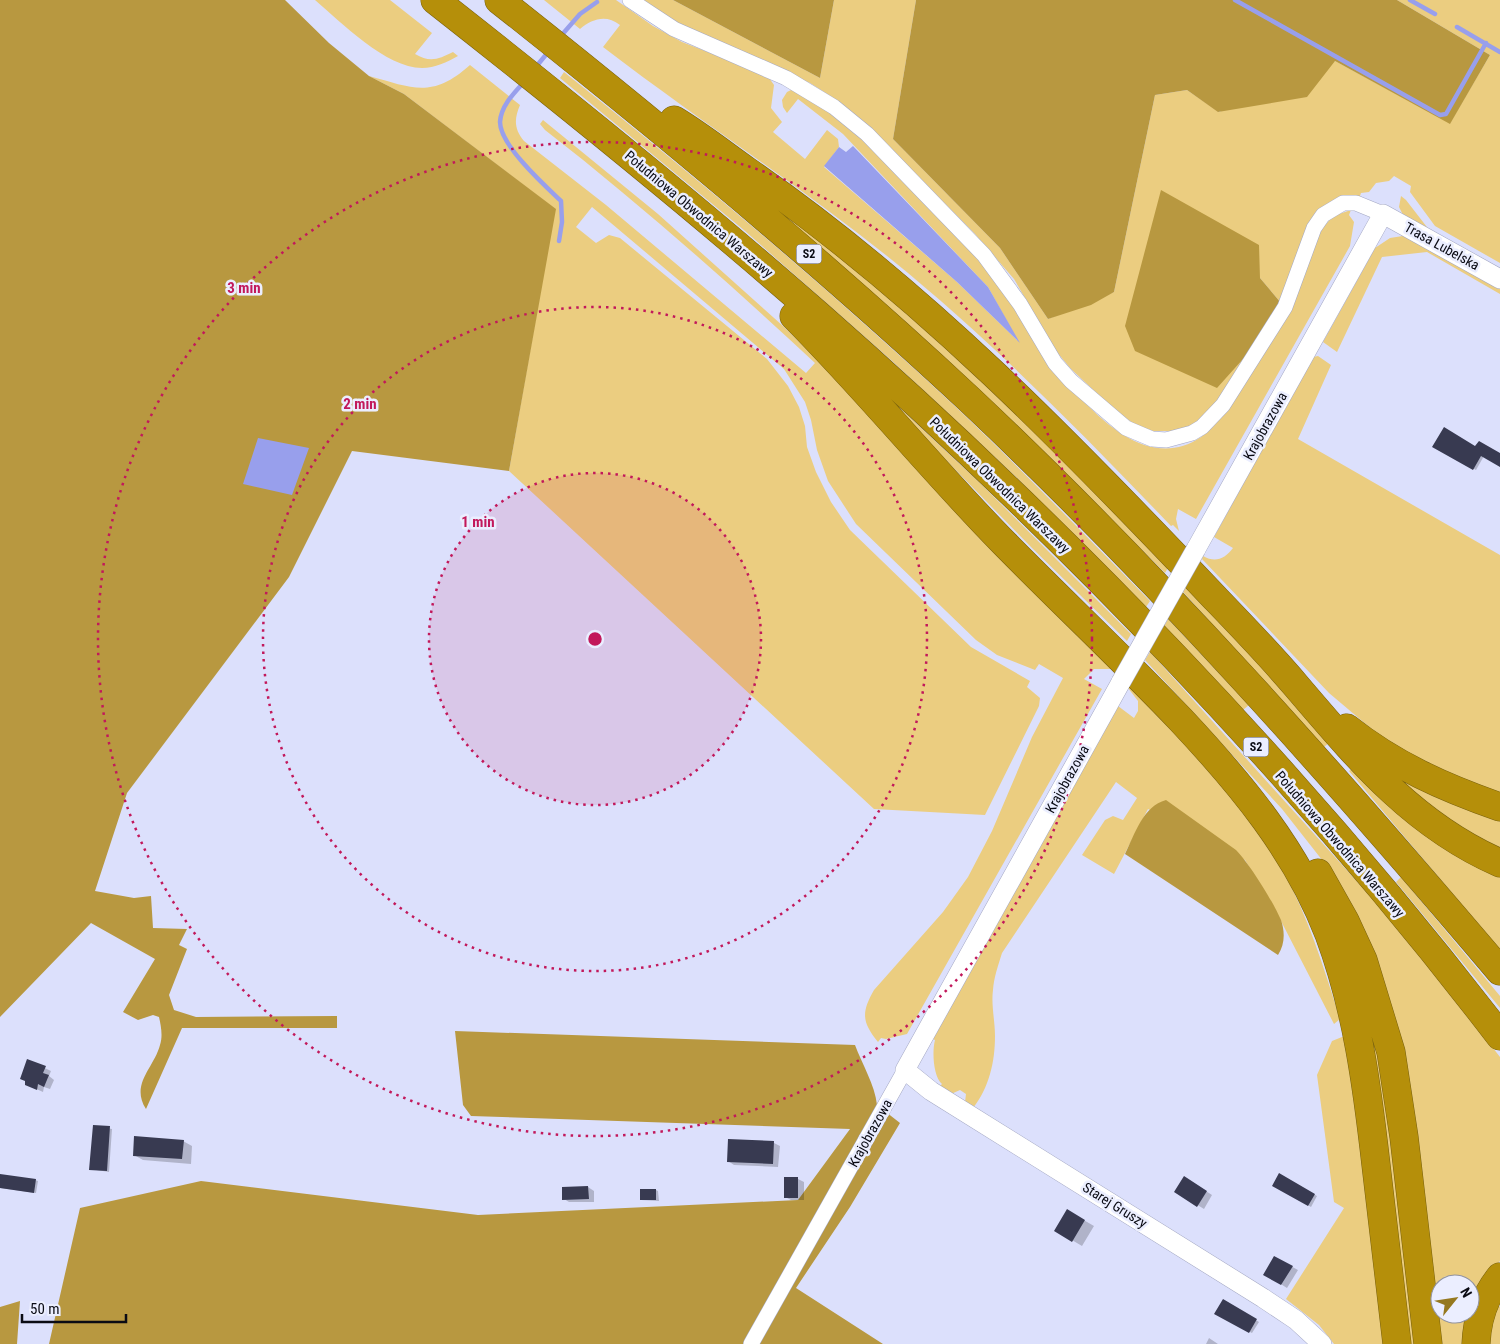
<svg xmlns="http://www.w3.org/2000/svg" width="1500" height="1344" viewBox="0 0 1500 1344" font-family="'Roboto Condensed',sans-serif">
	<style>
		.green { fill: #ebcd80 }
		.forest { fill: #b89840 }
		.water { fill: #989fec }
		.shadow { fill: #0003 }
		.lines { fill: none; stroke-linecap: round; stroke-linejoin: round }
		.stream { stroke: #989fec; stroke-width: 4.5 }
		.building { fill: #383a51 }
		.minor-casing { stroke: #a4a8c3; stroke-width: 16 }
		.tertiary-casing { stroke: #a4a8c3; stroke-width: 20 }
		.motorway-casing { stroke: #79610e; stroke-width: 29 }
		.minor { stroke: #fff; stroke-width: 15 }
		.tertiary { stroke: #fff; stroke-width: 19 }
		.motorway { stroke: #b58f0a; stroke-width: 28 }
		.tertiary-bridge-casing { stroke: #a4a8c3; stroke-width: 20; stroke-linecap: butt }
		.tertiary-bridge { stroke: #fff; stroke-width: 19 }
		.ring { fill: none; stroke: #c2185b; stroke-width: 2.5; stroke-dasharray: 2.5 5 }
		.labels { text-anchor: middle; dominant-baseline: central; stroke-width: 5; stroke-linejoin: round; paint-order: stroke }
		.shield { fill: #ebeeff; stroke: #4e4f5a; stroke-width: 1 }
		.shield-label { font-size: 12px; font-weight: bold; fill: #0a0b14 }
		.street-label { font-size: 14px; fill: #0a0b14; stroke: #ebeeff }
		.centre { fill: #c2185b; stroke: #ebeeff; stroke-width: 2.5 }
		.ring-label { font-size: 15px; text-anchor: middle; font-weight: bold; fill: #c2185b; stroke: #ebeeff; stroke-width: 5; stroke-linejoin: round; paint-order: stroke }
	</style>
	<rect width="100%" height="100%" fill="#dce0fc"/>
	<path class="green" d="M315,0H390L432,33L415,54C430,63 439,59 453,52L458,56C447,62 435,68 422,68C386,68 341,22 315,0Z
		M544,0H616L653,26L682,42L767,75L774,85L771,108L782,122L773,132L805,159L827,130L838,139L839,147L824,167L957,282L1018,341L988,287L843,134L798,99L787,113L783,107L782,100L787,92L791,90C836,105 888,165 921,199C944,222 968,245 988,271C1028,323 1117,494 1201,437C1214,428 1222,416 1232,404L1321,230L1333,216L1351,210L1349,215L1354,222L1350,246L1196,519L1178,509L1176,519L1179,531L1173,525L1171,526C1082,433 992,341 892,260C799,185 698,120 603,47L620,25C606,14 592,19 580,29Z
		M639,0H673L820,78L834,0H916L893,139L1000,248L1048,319L1114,292L1155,95L1187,90L1219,112L1335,61L1450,123L1490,55L1397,0H1500V263L1435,226L1410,192L1411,186L1394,176L1389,181L1376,183L1369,192L1361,193L1360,196L1335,199L1315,213L1281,303L1260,278V340L1226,392L1201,420L1179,431H1153L1136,425L1118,413L1071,369L1056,351L1014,279L975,234L900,158L832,97L810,83L684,30Z
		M470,65L520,105C514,119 514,129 524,141L606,205L806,373L815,363C728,282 639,203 545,130L540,124L543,120L658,214L783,326L837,379L947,503L1113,666L1112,669H1094L1084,679L1102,689L907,1034L886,1039L881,1038L878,1042C862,1022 861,1013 874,990L943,912L968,877L992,831L1032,737L1063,678L1039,664L1035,670L997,655L976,640L856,524L828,481L817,450L811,420L805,402L784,369L592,207L576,227L596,243L609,235L620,238L767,359L788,386L799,407L805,426L807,447L816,472L831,502L850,530L971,647L1030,681L1027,687L1040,698L1039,706L985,815L874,809L509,471L555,209L404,94L369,76C413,88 432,99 470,65Z
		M564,72C700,180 832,292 959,410C1024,472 1087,537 1150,601L1146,607L1015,476L891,360L745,231L560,78Z
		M752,188L816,232L984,379L1169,566L1165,573C1032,439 895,311 752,188Z
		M1401,196L1406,200L1430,231L1403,215L1399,207Z
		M1409,235L1500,286V294L1427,252L1382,257L1337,352L1323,342L1375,248L1390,238Z
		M1318,356L1331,365L1298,439L1500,555V795L1400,753L1329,693L1202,559L1203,556C1215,563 1225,559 1233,548L1214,537L1313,357Z
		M887,396L979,482L1131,634L1127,641L1032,548L885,398Z
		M1187,585L1330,742L1324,747L1183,592Z
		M1168,619L1249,705L1243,710L1164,626Z
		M1150,652L1371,897L1436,975L1500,1057V1261L1488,1275L1470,1309V1284H1440V1314H1468L1464,1344H1441L1403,1052L1380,971L1352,905L1337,879L1282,809L1145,660Z
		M1131,684C1183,738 1246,804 1282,869C1308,916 1324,968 1340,1019L1334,1024L1281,921L1245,860L1148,809L1114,874L1082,855L1105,820L1113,816L1123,820L1137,798L1116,782L1002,953C998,966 994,977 993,990C991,1005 995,1021 995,1036C995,1062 989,1088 973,1108L965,1102L966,1094L960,1090L951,1094L939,1087L942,1084C933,1076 932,1051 935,1040L931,1038L1118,706L1134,718L1138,711V701L1128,688Z
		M1354,767L1500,874V950L1349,771Z
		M1404,777L1500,818V848C1463,832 1433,808 1402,783Z
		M1401,877L1500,996V1008L1396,882Z
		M1360,981L1376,1030L1419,1344H1406Z
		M1347,1035L1384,1344H1334L1319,1325L1286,1299L1344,1208L1334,1202L1317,1075L1332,1041Z
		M1500,1306V1344H1488L1492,1312Z"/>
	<path class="forest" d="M0,0H285L329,43L369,76L404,94L556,209L509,471L352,451L289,577L127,793L95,891L134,898L151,896L153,928L187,929L179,945L187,949L169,995L174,1010L196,1017L337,1016V1028H182L146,1109C130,1084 154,1068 160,1045C163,1036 161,1026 159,1017L153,1015L138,1020L123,1012L155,959L91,923L0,1017Z
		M673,0H834L820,78Z
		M916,0H1397L1490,55L1450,124L1335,61L1307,97L1218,112L1187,90L1155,95L1114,292L1091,305L1048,319L1000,248L893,139Z
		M1161,190L1259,245L1260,278L1281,303L1260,340L1217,388L1135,351L1125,326Z
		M1166,800L1236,850C1249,863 1274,903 1281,920C1285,932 1285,944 1278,955L1125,854C1135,834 1143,806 1166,800Z
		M455,1031L855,1045C862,1064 875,1085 877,1105L900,1123L850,1207L796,1288L883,1344H49L80,1208L201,1181L478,1215L798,1200L850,1129L471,1116L463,1105Z
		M20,1301L17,1344H0V1307Z"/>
	<path class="water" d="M853,146L988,287L1020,343L957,282L824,166L839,147L846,152Z
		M258,438L309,448L292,495L243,484Z"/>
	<path class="shadow" d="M1434,447H1476L1500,454V465L1484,456L1476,470Z
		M28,1060L51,1071L49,1076L54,1080L50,1089L44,1087L43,1092L32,1087Z
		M94,1126L112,1129L109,1172L90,1169Z
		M183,1141L192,1146L191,1164L143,1160L134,1155Z
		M774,1143L780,1146L778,1167L734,1165L728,1161Z
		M0,1175L35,1180L38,1181L36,1193L0,1188Z
		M1279,1175L1317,1196L1311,1207L1274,1185Z
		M1184,1177L1212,1195L1204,1209L1175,1191Z
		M785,1179H798L804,1182V1200H791L785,1197Z
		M588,1187L594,1191V1202H569L564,1199Z
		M656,1190L658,1191L659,1201L641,1200Z
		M1068,1211L1094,1226L1082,1246L1055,1230Z
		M1274,1257L1298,1270L1287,1288L1265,1274Z
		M1224,1300L1259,1322L1252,1333L1215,1314Z
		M1209,1338L1218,1344H1206Z"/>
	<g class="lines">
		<path class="stream" d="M1235,0L1440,115L1446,114L1486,43
			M1410,0L1435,14
			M1457,27L1500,52
			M560,37L580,14L597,2
			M535,68L549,51
			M524,82C514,93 501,106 500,122C500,145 544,185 561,201L562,222L559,241"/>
	</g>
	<path class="building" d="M1444,427L1475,446L1479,441L1500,453V467L1481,456L1473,470L1432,447Z
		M27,1059L46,1066L43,1073L49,1075L44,1087L38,1084L37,1090L25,1085V1081L20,1079Z
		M93,1125L110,1126L107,1171L89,1170Z
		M134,1136L184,1140L182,1159L133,1156Z
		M728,1139L774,1141L773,1164L727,1162Z
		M1279,1173L1315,1194L1308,1206L1272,1186Z
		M0,1174L36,1179L34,1193L0,1188Z
		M1184,1176L1207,1191L1197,1207L1174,1192Z
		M784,1177H798V1198H784Z
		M588,1186L589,1199L562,1200V1187Z
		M640,1189H656V1200H640Z
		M1067,1209L1085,1220L1072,1242L1054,1231Z
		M1274,1256L1293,1266L1281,1285L1263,1275Z
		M1223,1299L1257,1319L1249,1333L1214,1314Z"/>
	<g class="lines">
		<defs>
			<path id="minor" d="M630,0L674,29L786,78L834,107L867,134L984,255L1020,304L1055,363L1071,381L1126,428L1152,439L1166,440L1192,433L1202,427L1223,405L1285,307L1314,228L1323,215L1343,203H1356L1383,214
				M751,1344L905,1070"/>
			<path id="tertiary" d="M1196,549L1383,214L1500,279
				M1121,682L905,1070L931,1091L1263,1298L1296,1320L1322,1344"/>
			<path id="motorway" d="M435,0C565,102 693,205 817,314C1063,530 1301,776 1500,1036
				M499,0C661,128 819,259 970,400C1159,578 1332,773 1500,971
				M674,120C699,135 723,154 747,171C922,292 1069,444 1215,598C1243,627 1272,657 1298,688C1358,758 1413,825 1500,863
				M794,316C867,389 932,470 1005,544C1063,603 1124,660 1181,720C1241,784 1297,851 1329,934C1357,1009 1367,1086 1376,1165C1383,1224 1390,1284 1397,1344
				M1347,728C1393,765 1445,788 1500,807
				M1318,873L1345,921L1363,960L1391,1052L1404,1137L1428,1344
				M1476,1344C1477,1319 1484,1297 1500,1277"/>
		</defs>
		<use href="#minor" class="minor-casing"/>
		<use href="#tertiary" class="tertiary-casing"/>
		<use href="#motorway" class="motorway-casing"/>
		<use href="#minor" class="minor"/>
		<use href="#tertiary" class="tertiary"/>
		<use href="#motorway" class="motorway"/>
		<defs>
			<path id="tertiary-bridge" d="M1121,682L1196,549"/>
		</defs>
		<use href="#tertiary-bridge" class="tertiary-bridge-casing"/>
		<use href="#tertiary-bridge" class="tertiary-bridge"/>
	</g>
	<circle cx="595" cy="639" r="166" fill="#c2185b" fill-opacity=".12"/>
	<g class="ring">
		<circle cx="595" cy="639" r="166"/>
		<circle cx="595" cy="639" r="332"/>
		<circle cx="595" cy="639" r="497"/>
	</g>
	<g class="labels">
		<g class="shield">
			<rect x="796.5" y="244.5" width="25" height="19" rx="4"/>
			<rect x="1243.5" y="737.5" width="25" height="19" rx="4"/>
		</g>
		<g class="shield-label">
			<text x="809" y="254">S2</text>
			<text x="1256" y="747">S2</text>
		</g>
		<g class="street-label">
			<text transform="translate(699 214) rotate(40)">Południowa Obwodnica Warszawy</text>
			<text transform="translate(1442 246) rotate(29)">Trasa Lubelska</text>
			<text transform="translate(1265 426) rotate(-61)">Krajobrazowa</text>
			<text transform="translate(1000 485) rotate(44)">Południowa Obwodnica Warszawy</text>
			<text transform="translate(1067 779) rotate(-61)">Krajobrazowa</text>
			<text transform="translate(1340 844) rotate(49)">Południowa Obwodnica Warszawy</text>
			<text transform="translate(870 1133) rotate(-61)">Krajobrazowa</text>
			<text transform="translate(1115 1205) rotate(32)">Starej Gruszy</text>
		</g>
	</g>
	<circle cx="595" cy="639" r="8" class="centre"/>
	<g class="ring-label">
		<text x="244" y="293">3 min</text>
		<text x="360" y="409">2 min</text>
		<text x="478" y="527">1 min</text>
	</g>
	<g transform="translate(1455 1299) rotate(60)"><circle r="24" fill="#ebeeff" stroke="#9193a1"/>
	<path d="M0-4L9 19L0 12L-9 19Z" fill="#95781f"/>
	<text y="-8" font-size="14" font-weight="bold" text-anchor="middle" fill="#0a0b14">N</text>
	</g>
	<path d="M22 1314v8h104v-8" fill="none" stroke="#0a0b14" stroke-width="2.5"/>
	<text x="30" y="1314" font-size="15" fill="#0a0b14" stroke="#ebeeff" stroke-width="4" paint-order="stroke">50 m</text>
</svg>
